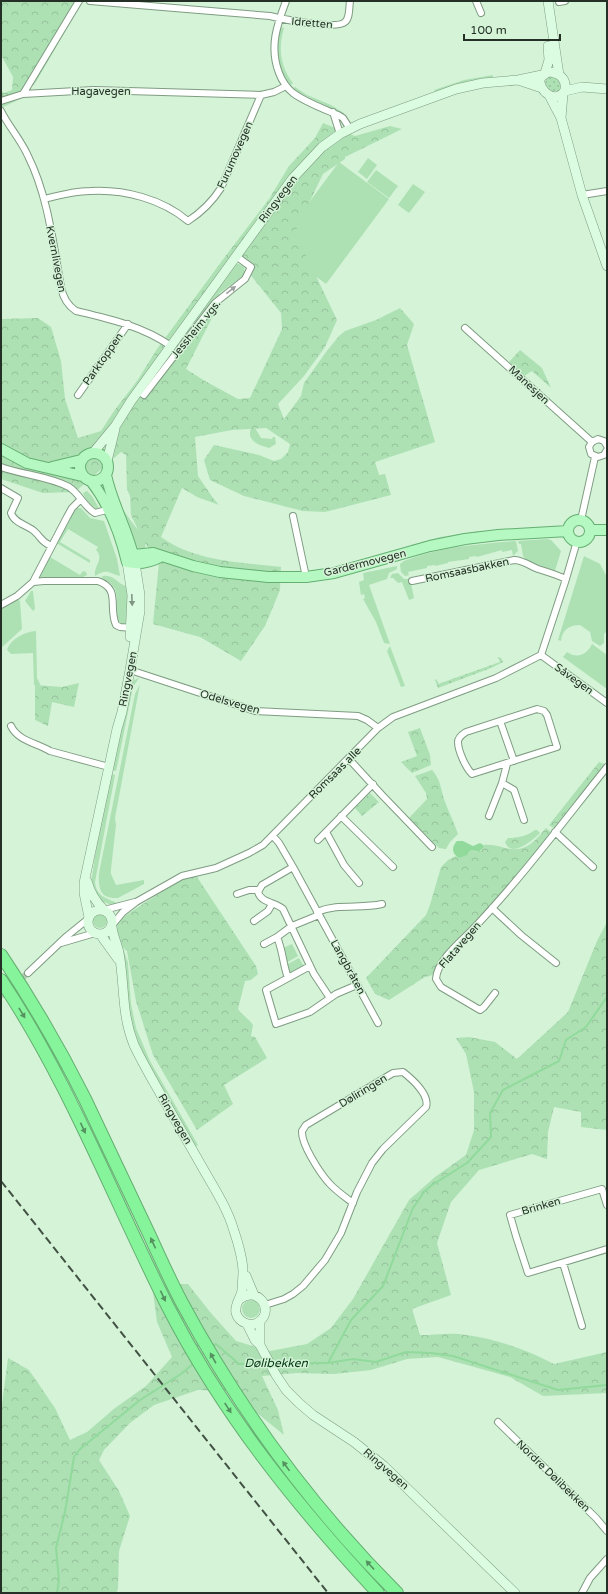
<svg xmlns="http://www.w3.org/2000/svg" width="608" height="1594" viewBox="0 0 608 1594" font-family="'Varela Round',sans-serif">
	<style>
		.grass { fill: #ade1b4 }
		.forest { fill: url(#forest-crowns); fill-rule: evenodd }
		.garden { fill: url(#garden-dots) }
		.water { fill: #91da9c }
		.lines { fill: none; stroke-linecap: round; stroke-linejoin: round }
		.stream { stroke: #91da9c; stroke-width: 2 }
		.street-tunnel { stroke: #b1ccb3; stroke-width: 6; stroke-dasharray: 6 3; stroke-linecap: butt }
		.street-casing { stroke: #7f9c82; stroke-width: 8 }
		.secondary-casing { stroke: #7f9c82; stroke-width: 10 }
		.primary-casing { stroke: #64af71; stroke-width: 12 }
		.highway-casing { stroke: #64af71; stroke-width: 14 }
		.street { stroke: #fff; stroke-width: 6 }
		.secondary { stroke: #dbfce1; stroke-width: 9 }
		.primary { stroke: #b6f8c2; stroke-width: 10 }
		.highway { stroke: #86f49a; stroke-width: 12 }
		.rail { stroke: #425143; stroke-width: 2; stroke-dasharray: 8 4; stroke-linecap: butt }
		.oneway { fill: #9ca29d }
		.oneway2 { fill: #809683 }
		.oneway3 { fill: #559260 }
		.labels { text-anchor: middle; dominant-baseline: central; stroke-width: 3; stroke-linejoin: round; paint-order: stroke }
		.street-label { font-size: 11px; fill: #243025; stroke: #d4f3d7 }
		.water-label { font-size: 12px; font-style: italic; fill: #023913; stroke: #d4f3d7 }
	</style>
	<defs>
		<pattern id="forest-crowns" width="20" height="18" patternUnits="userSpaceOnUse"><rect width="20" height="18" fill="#ade1b4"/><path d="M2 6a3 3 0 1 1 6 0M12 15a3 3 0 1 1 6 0" fill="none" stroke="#95c19b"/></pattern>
		<pattern id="garden-dots" width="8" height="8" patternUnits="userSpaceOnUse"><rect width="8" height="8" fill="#ade1b4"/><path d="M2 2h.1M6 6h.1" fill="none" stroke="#95c19b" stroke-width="1.8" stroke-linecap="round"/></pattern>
	</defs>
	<rect width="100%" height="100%" fill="#d4f3d7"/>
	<path class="grass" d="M283,27L284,28C278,48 280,66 293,83L291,85C275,71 276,48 280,29Z
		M493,75V78L463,83L435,92L434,90L464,80Z
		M295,87L307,95L331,105L344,113V115L296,91L293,88Z
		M368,158L377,165L367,179L358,172Z
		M339,162L389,199L326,284L276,247Z
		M376,170L398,186L389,198L367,182Z
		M413,184L425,192L409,213L398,205Z
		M235,264H239L244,267L245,273L243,276L213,298L146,385Z
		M251,428H255L261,438L272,439L273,437H275L276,444L269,448C259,445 246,441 251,428Z
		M87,491L92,496L100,510H98C91,505 86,501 83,493Z
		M121,507L134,525L146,539L145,550L138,548L134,544Z
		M77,508H81L90,518L104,521L117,559L120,576C109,573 107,568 95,576C93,567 105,558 96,550L98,547L68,529L60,542L90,560V563L58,544L55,545L70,516Z
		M479,531L487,532L414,547L411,545L440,537Z
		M547,539L551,540L561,551L555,571L527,561L523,556L521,544H519L518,541Z
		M516,541L518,551L513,556L512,550L502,552V550L477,557L476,556L469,557V559L448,562V563L435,566V565L427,566V568L408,572L409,575L405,576L401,572L400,564L404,561C439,547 478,544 516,541Z
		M51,552H52L50,557L80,575L83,571L86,572L87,575L83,577L36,578Z
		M584,556L600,564L607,577V631L604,634V643L600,646L592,641L590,632L580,625C569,625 562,630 561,641L558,640Z
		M397,566V569L389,573L387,579L369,585L390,644L384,643L376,622L363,599L365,598L364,594L361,595L359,582L364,580L363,573Z
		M398,573L404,579H410L414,598L409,600L402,582L398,583L393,578H390L392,574Z
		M103,576C114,574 118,585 129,587L127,623L121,624L117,621C114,602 124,587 101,578Z
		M31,591H33L35,609L33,611L25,601Z
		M15,599H17L20,601L22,629L1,648V609Z
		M36,631L37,678L41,686L34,685L33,653L11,654L7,650C11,638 25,632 36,631Z
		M592,644L607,655V689L563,657L567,652C577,659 587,655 592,644Z
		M390,646L405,686L401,687L387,651Z
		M139,678L133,687L118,762L116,771L112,770L132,681Z
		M140,684L115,818L116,825L111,869V874L116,885L144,880V884L118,898C100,899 98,888 99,873L135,694Z
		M112,774L115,775L95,882C96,895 105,898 115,902L117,904H109L101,901L91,883L97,842Z
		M93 921a7 7 0 1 1 14 0a7 7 0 1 1-14 0Z
		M123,916L125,920L122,945L128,963L131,1004L136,1028L150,1061L198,1145L195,1147L145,1059L137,1041L130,1018L121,953L120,919Z
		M292,944L298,956L286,963L283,948Z
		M299,958L303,965L306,963V965L292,974H288L286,965Z
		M242 1309a9 9 0 1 1 18 0a9 9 0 1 1-18 0Z"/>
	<path class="forest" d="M1,1H76L74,16L36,82L20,99L1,108V91L4,93L12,90L13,77L1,55Z
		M323,123L355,136L390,126L402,129L345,157V159L323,174L295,232L337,320L325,347L304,376L278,404L284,419L301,396L304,383L326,352L339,336L345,331L376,320L400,308L414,324L407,345L435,442L375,462L379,475L385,474L391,495L325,512L303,511L244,496L210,480L204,460L214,445L259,455L274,461L281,459L288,452L290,444L266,428L232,430L195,437L198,476L213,498L219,505L197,497L182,488L161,537C196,562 240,562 281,567L280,590L265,626L241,661L200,637L153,624L159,563L143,540L131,515L130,496L127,489L126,455L121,452L75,492L43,493L1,479V319L38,318L51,327L61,361L65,399L78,438L101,431L114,411L137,381L157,349L224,258L269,199L289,166L315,138ZM237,258L281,313L282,329L250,398L238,399L205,381L186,369L217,308L223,270Z
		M520,350L542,368L551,388L532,371L524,376L509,362Z
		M79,683L74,707L52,702L48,726L35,720V685L62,687Z
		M420,728L430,755L431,765L412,773L401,762L417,756L408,732Z
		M599,762L607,765L555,829L549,825Z
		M432,770C441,781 440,786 444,799C448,811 454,822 458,834L450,842L446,849L439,848L409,818L427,799L426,793L415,776Z
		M370,793L379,802L362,816L355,808Z
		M546,828L552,833L492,904L474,922L437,967C435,974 432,976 425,977L389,1000L375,994L366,978L426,915L430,905L441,867L448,860L456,856L459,858L469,853L471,850L477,852L481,851L483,848V845C491,844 498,846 505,848C526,853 534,842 546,828Z
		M535,830H537L540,833C533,840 511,859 505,842L508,838C518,838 527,836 535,830Z
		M193,871L256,966L258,974L251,980L245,981L238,1009C242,1015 248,1018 253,1025L251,1036L255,1037L267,1058L224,1085L233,1104L197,1130L153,1055L136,1001L127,951L102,931Z
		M607,922V1130L581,1127V1112L554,1107L548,1132L547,1159L532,1154L479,1170L451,1202L437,1243L451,1295L412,1309L420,1335C435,1335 452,1332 466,1335C497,1339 527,1350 554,1364L607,1352V1393L543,1396L510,1377L438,1357L407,1359L371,1370L334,1374L297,1373L262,1376L278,1410L284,1435L257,1413L227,1391L198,1390L154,1405L130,1423L104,1450L99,1460L119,1491L130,1516L119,1551L118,1589L116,1593H1V1412L8,1358L29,1370L55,1408L70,1440L87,1432L115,1408L146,1386L172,1357L157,1322L153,1292L166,1284H188L210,1312L236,1341L270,1351L307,1344L331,1328L353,1299L409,1200L435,1177L466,1155L474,1130V1092L466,1054L456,1038L469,1037L495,1042L517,1059L568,1012L597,941Z"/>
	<path class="garden" d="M549,77C555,76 559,81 561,86L559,91H552L546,86L545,81Z
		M498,657L501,658L503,662L491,668L438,688L435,680L436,679L439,684L441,683L500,662Z"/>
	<path class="water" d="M457,841H463L473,846L480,843L483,845V848L479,852L471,850L467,855L459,858C452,854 451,847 457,841Z"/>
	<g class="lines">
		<path class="stream" d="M213,1347L216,1344L239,1364L266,1363
			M272,1363H328L353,1359L376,1362L406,1352L431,1353L453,1356L558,1390L607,1385
			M328,1363L351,1320L383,1286L413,1208L424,1192L432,1185L467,1163L491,1137L490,1113L503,1090L559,1061L566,1040L586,1027L607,997
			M57,1593L59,1580L56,1548L65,1512L74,1457L80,1449L140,1400L181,1374L194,1363"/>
		<path class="street-tunnel" d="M1,996L28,973"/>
		<defs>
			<path id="street" d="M79,1L23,94L94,90L261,95L274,92L286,86
				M90,1L270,16C282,19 337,30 345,22C350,18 349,7 350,1
				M286,1C277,25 269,47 279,73C282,81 287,88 293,93C305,102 324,109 338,115L343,118L350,129
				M476,1L481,13
				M559,2L565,1
				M1,101L23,94
				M1,111C9,127 21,140 28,156C48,196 53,243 61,287C63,298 67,305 76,311C110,319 142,326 171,346
				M333,112L340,134
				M582,195L607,191
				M44,199C60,195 75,191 90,191C124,189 162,199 188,221C202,212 212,202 221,188L261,95
				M465,328L592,442
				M138,391L144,395L215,303L245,279L251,267L236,256
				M78,395L128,324
				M607,446L604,441L598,439L592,442L589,447L591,454L598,457L604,455L607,450
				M1,467C23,475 48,476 69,487C80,494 84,507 95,513L110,509
				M1,488L18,498L11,513C14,523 27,525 34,531C42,538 40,541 51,546
				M293,516L306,577
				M581,520L595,457
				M412,581L514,560C523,560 530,566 538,569C548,572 557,575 566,579
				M33,582L67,517L72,508L81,499
				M1,605L17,596L33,582L44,581H98C121,589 108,607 116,625L120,627L133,628
				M541,655L566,579L577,541
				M541,655L607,703
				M130,670L255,711L358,716L367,720L378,728
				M537,709L544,711L547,715L557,747L472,774C466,768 458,751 458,742C458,737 463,734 466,732Z
				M500,721L514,761
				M11,726C18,741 37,743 50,751L109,767
				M349,759L382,795L432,847
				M502,783L514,790L524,820
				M341,816L393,867
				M489,816L502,783L507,764
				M326,832L344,865L359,883
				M555,832L593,867
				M273,836L279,843L293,867L378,1023
				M318,840L373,784
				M293,867L262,885L258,892C261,903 275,902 283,909L314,974L330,998
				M237,894L249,890H259
				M492,908L521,935L556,963
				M104,910L135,902
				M317,912C338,903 361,909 382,904
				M254,921L268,911L272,904
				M113,924L123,912L136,902L182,876L216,868L249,853L263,845L378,728L393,717L496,678L541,655
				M277,937C283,951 283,965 288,978
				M61,943L95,933
				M264,944L277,937L292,926L319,915
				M310,966L266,990L276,1024L310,1012L336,994L357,985
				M28,973L67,936L88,919
				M495,993L484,1007L480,1010L441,987L436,979C437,961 459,943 471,931C520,880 563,822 607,767
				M607,1205L602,1189L510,1215L516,1236L528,1273L607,1249
				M563,1263L582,1326
				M265,1305L284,1299L293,1294L303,1286L325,1260L341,1233L357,1192L372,1163L383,1149L426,1107C430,1095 412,1079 403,1072L393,1073L306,1125L302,1131C301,1144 320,1173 329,1183C335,1190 345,1197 353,1203
				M498,1422L596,1518L607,1531
				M582,1593L590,1578L607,1559"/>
			<path id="secondary" d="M548,1L559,75
				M548,72C559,72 567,79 565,90C557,105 538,92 540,78Z
				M545,73L549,60L548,46
				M518,80L542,88
				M565,91L582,87L607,89
				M549,95L561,118L582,195L607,266
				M561,118L563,94
				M93,453L116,425L131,401L293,178L322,147L340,134L360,124L456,89L483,83L518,80L542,75
				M107,461L115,429
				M127,562L132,595L130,637
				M87,881C90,893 95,901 104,910
				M88 922a12 12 0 1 1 24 0a12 12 0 1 1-24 0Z
				M89,917L84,893V883L117,729L122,712L130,670L140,611V595L134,557
				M112,927C113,936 117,944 119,953C125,985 121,1013 134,1045C142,1062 152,1079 161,1095C176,1121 190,1146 205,1172C216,1191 228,1210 234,1231C238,1242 243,1261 243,1272C243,1277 242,1285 242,1290C241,1298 234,1305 236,1313C239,1323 252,1328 260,1321C275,1308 256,1286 240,1299
				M100,934L118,959
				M243,1274L246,1276L254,1295
				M260,1321V1345
				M247,1324L255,1340L260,1345L276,1375L286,1390L299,1403L313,1415L354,1442L384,1466L515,1593"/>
			<path id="primary" d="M1,449L27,463L82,476
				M80 467a14 14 0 1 1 28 0a14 14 0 1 1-28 0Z
				M52,467L81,460
				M106,475C112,503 126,527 133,555
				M91,481C109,504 120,533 127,562
				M568 531a11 11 0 1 1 22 0a11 11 0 1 1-22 0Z
				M591,530H607
				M127,562L133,555L153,553L193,566L220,572L268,577H306L334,573L430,546L465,539L498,535L568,531
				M127,562C139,565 151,562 162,556"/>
			<path id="highway" d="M1,955C32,1001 60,1049 85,1099C107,1145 128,1190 150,1236C160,1258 170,1280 181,1301C239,1409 311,1507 397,1593
				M1,980C69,1082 113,1198 168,1307C223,1414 296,1505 378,1593"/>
		</defs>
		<use href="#street" class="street-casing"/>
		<use href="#secondary" class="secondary-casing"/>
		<use href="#primary" class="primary-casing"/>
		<use href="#highway" class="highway-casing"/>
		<use href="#street" class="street"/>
		<use href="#secondary" class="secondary"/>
		<use href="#primary" class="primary"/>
		<use href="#highway" class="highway"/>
		<path class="rail" d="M1,1181L328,1593"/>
	</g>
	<defs><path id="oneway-solid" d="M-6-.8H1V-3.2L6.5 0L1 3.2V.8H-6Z"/></defs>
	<use class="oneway" href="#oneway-solid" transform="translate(231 290) rotate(-38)"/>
	<use class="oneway2" href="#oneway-solid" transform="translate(132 600) rotate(88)"/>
	<g class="oneway3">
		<use href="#oneway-solid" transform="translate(22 1013) rotate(59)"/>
		<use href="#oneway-solid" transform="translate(83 1128) rotate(65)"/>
		<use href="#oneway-solid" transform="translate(153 1243) rotate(-115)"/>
		<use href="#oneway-solid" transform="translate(163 1296) rotate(65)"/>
		<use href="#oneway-solid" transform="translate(213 1358) rotate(-119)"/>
		<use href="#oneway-solid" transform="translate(228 1408) rotate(57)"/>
		<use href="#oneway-solid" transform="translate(286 1466) rotate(-126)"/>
		<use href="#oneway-solid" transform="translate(370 1565) rotate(-133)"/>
	</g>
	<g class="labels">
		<g class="street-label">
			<text transform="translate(312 23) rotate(5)">Idretten</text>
			<text x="101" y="91">Hagavegen</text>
			<text transform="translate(235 155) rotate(-66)">Furumovegen</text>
			<text transform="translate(278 199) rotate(-53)">Ringvegen</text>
			<text transform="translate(56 259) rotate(79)">Kvernlivegen</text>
			<text transform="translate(196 329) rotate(-51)">Jessheim vgs.</text>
			<text transform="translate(103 359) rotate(-55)">Parktoppen</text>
			<text transform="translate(529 385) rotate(43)">Manesjen</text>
			<text transform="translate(365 563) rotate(-14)">Gardermovegen</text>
			<text transform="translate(467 570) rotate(-12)">Romsaasbakken</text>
			<text transform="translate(128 679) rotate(-79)">Ringvegen</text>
			<text transform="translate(574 679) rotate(36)">Såvegen</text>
			<text transform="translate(230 702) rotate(16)">Odelsvegen</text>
			<text transform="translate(335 773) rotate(-45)">Romsaas alle</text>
			<text transform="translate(460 945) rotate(-49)">Flatavegen</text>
			<text transform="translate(348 967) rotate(61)">Langbråten</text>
			<text transform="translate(363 1091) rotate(-31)">Døliringen</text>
			<text transform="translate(175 1119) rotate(60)">Ringvegen</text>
			<text transform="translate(541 1206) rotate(-16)">Brinken</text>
			<text transform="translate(386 1469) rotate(41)">Ringvegen</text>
			<text transform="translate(553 1476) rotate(44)">Nordre Dølibekken</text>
		</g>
		<g class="water-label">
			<text x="276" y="1363">Dølibekken</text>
		</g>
	</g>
	<rect width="608" height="1594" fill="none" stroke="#243025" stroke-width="4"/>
	<path d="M464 34v6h96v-6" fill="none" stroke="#243025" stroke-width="2"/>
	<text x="470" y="34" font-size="12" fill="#243025" stroke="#d4f3d7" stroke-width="3" paint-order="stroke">100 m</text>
</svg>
